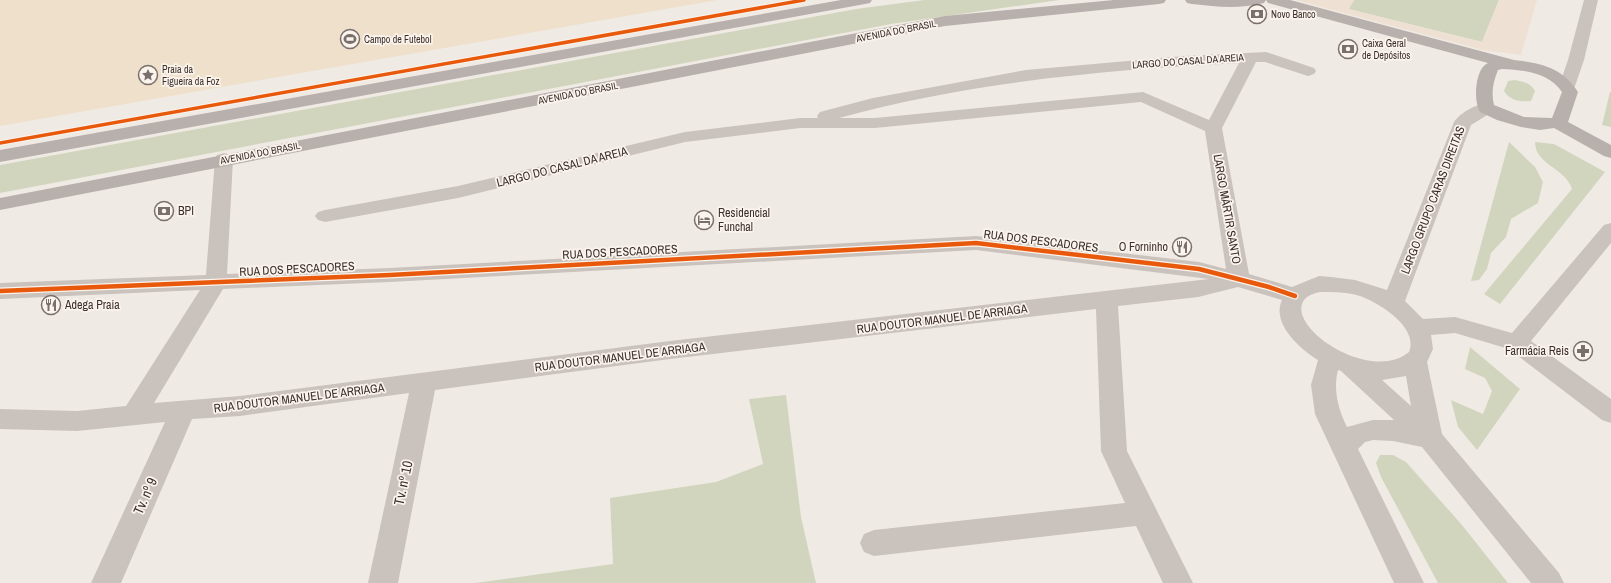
<svg xmlns="http://www.w3.org/2000/svg" width="1611" height="583" viewBox="0 0 1611 583" font-family="'Archivo Narrow',sans-serif">
	<style>
		.green { fill: #d2d5be }
		.sand { fill: #efe0cb }
		.plaza { fill: #eee1d4 }
		.lines { fill: none; stroke-linecap: round; stroke-linejoin: round }
		.minor { fill: #c9c2bd; fill-rule: evenodd }
		.major { fill: #b8b0ac; fill-rule: evenodd }
		.cycleway-far1-casing { stroke: #fbf4ed; stroke-width: 5.5 }
		.cycleway-casing { stroke: #fbf4ed; stroke-width: 7 }
		.cycleway-far1 { stroke: #e8590c; stroke-width: 3.5 }
		.cycleway { stroke: #e8590c; stroke-width: 4.5 }
		.labels { text-anchor: middle; dominant-baseline: central; stroke-width: 3.5; stroke-linejoin: round; paint-order: stroke }
		.far-poi-label { font-size: 10px; fill: #3a2e2a; stroke: #fbf4ed; text-anchor: start }
		.far-street-label { font-size: 10px; fill: #3a2e2a; stroke: #fbf4ed }
		.street-label { font-size: 12px; fill: #3a2e2a; stroke: #fbf4ed }
		.poi-label { font-size: 12px; fill: #3a2e2a; stroke: #fbf4ed; text-anchor: start }
		.near-street-label { font-size: 14px; fill: #3a2e2a; stroke: #fbf4ed }
	</style>
	<rect width="100%" height="100%" fill="#f0eae4"/>
	<path class="green" d="M924,0H1059L891,24L0,193V165L856,9Z
		M1354,0H1499L1482,42L1348,9Z
		M1515,80C1523,82 1531,83 1535,91L1531,101C1521,102 1510,101 1504,91L1508,81Z
		M1610,92H1611V127L1602,125Z
		M1509,142L1535,167L1543,182L1538,203L1511,219L1506,237L1491,253L1487,269L1479,280L1471,281Z
		M1535,142L1554,144L1605,172L1500,304L1484,294L1572,189C1566,168 1535,165 1535,142Z
		M1470,347L1520,389L1477,450L1458,427L1451,400L1483,414L1492,391L1485,378L1465,369Z
		M786,395L801,517L816,583H475L613,564L610,498L716,482L763,464L749,399Z
		M1380,455H1393L1406,462L1462,525L1508,583H1438L1381,477L1376,463Z"/>
	<path class="sand" d="M0,0H717L0,126Z"/>
	<path class="plaza" d="M1295,0H1354L1349,9L1482,42L1499,0H1537L1521,55L1483,50Z"/>
	<g class="lines">
		<path class="minor" d="M1584,0H1598L1584,60L1575,86L1573,90L1567,91L1561,90L1559,86L1568,60Z
			M1266,52L1314,68L1316,71L1314,74L1308,76L1265,62H1256L1222,128L1249,274L1292,287L1319,276L1331,277L1355,280L1387,290L1454,122C1461,112 1480,101 1492,104L1495,108L1492,112L1471,125L1405,301L1423,319L1455,317L1512,333L1604,225L1611,223V243L1531,341L1611,399V423L1602,420L1509,349L1455,333L1431,335L1433,349L1427,362L1442,434L1559,573L1564,583H1531L1422,447L1393,441L1373,440L1365,442L1358,449L1424,583H1394L1315,414L1311,385L1318,360C1300,349 1271,323 1282,300L1238,287L1198,297L1118,306L1127,451L1193,583H1163L1136,526L874,556L864,552L860,543L864,534L874,530L1125,503L1101,451L1096,309L670,359L435,390L398,583H368L409,393L240,416L192,419L121,583H91L165,422L77,431L0,429V409L77,411L126,406L200,290L0,299V283L206,275L215,159L217,155L224,153L231,155L233,159L227,274L390,268L976,236L1199,262L1226,269L1205,131L1141,102L875,128H800L685,142L458,198L325,222L318,220L315,216L318,212L325,210L458,186L685,132L800,118H818L817,116L820,112L873,98L1026,70L1184,56ZM1239,63L1209,120L1143,92L875,118H839C969,82 1105,70 1239,63ZM976,250L1209,279L670,341L240,396L154,403L223,289L390,282ZM1320,292C1334,292 1348,292 1360,296C1379,303 1419,327 1409,352C1371,384 1285,327 1304,300C1308,295 1315,293 1320,292ZM1338,370L1341,371L1394,420H1373L1347,427C1338,409 1333,390 1338,370ZM1406,376L1411,406L1382,380Z"/>
		<path class="major" d="M841,0H872L870,3L865,4L0,162V150Z
			M1114,0H1166L1164,3L1159,4L945,26L0,210V198L945,16Z
			M1185,0H1290L1514,60C1541,63 1563,68 1578,92L1568,122L1611,145V158L1604,156L1554,128L1540,130L1521,127L1497,120L1480,112C1473,101 1475,68 1488,63L1268,3L1266,0L1264,3C1240,9 1217,7 1192,4L1187,3ZM1502,69C1523,70 1549,72 1562,92L1552,118L1524,117L1494,105C1491,93 1493,82 1498,70Z"/>
		<defs>
			<path id="cycleway-far1" d="M0,143L804,0"/>
			<path id="cycleway" d="M0,291L390,275L976,243L1199,269L1269,287L1295,296"/>
		</defs>
		<use href="#cycleway-far1" class="cycleway-far1-casing"/>
		<use href="#cycleway" class="cycleway-casing"/>
		<use href="#cycleway-far1" class="cycleway-far1"/>
		<use href="#cycleway" class="cycleway"/>
	</g>
	<defs>
		<symbol id="bank-ring" viewBox="-11 -11 22 22"><circle r="9.5" fill="#fbf4ed" stroke="#7a706b" stroke-width="1.5"/><path d="M-6-4H6V4H-6ZM0-2.3a2.3 2.3 0 1 0 0 4.6a2.3 2.3 0 1 0 0-4.6Z" fill="#7a706b"/></symbol>
		<symbol id="stadium-ring" viewBox="-11 -11 22 22"><circle r="9.5" fill="#fbf4ed" stroke="#7a706b" stroke-width="1.5"/><path d="M0-5a6.5 5 0 1 0 0 10a6.5 5 0 1 0 0-10ZM-3.5-1.8h7v3.6h-7Z" fill="#7a706b"/></symbol>
		<symbol id="sight-ring" viewBox="-11 -11 22 22"><circle r="9.5" fill="#fbf4ed" stroke="#7a706b" stroke-width="1.5"/><path d="M0-6L1.8-2.2L6-1.7L2.9 1.2L3.7 5.4L0 3.3L-3.7 5.4L-2.9 1.2L-6-1.7L-1.8-2.2Z" fill="#7a706b"/></symbol>
		<symbol id="hotel-ring" viewBox="-11 -11 22 22"><circle r="9.5" fill="#fbf4ed" stroke="#7a706b" stroke-width="1.5"/><path d="M-6-4.5h1.5V1H6V5H4.5V3h-9V5H-6ZM-4 0a1.8 1.8 0 1 1 3.6 0ZM.5 0V-2.5h3Q6-2.5 6 0Z" fill="#7a706b"/></symbol>
		<symbol id="restaurant-ring" viewBox="-11 -11 22 22"><circle r="9.5" fill="#fbf4ed" stroke="#7a706b" stroke-width="1.5"/><path d="M-5-6h1v4h1v-4h1v4h1v-4h1v5L-1.5 .5V6h-2V.5L-5-1ZM5-6V6H3V1.5H1.5Q1.5-4 5-6Z" fill="#7a706b"/></symbol>
		<symbol id="pharmacy-ring" viewBox="-11 -11 22 22"><circle r="9.5" fill="#fbf4ed" stroke="#7a706b" stroke-width="1.5"/><path d="M-2-6h4v4h4v4h-4v4h-4v-4h-4v-4h4Z" fill="#7a706b"/></symbol>
	</defs>
	<g fill-rule="evenodd">
		<use href="#bank-ring" x="1246" y="3" width="22" height="22"/>
		<use href="#stadium-ring" x="339" y="28" width="22" height="22"/>
		<use href="#bank-ring" x="1337" y="38" width="22" height="22"/>
		<use href="#sight-ring" x="137" y="64" width="22" height="22"/>
		<use href="#bank-ring" x="153" y="200" width="22" height="22"/>
		<use href="#hotel-ring" x="693" y="209" width="22" height="22"/>
		<use href="#restaurant-ring" x="1171" y="236" width="22" height="22"/>
		<use href="#restaurant-ring" x="40" y="294" width="22" height="22"/>
		<use href="#pharmacy-ring" x="1572" y="340" width="22" height="22"/>
	</g>
	<g class="labels">
		<g class="far-poi-label">
			<text x="1271" y="14">Novo Banco</text>
			<text x="364" y="39">Campo de Futebol</text>
			<text x="1362" y="43">Caixa Geral<tspan x="1362" dy="12">de Depósitos</tspan></text>
			<text x="162" y="69">Praia da<tspan x="162" dy="12">Figueira da Foz</tspan></text>
		</g>
		<g class="far-street-label">
			<text transform="translate(896 31) rotate(-11)">AVENIDA DO BRASIL</text>
			<text transform="translate(1188 61) rotate(-4)">LARGO DO CASAL DA AREIA</text>
			<text transform="translate(578 93) rotate(-11)">AVENIDA DO BRASIL</text>
			<text transform="translate(260 153) rotate(-11)">AVENIDA DO BRASIL</text>
		</g>
		<g class="street-label">
			<text transform="translate(562 167) rotate(-14)">LARGO DO CASAL DA AREIA</text>
			<text transform="translate(1433 200) rotate(-69)">LARGO GRUPO CARAS DIREITAS</text>
			<text transform="translate(1227 209) rotate(80)">LARGO MÁRTIR SANTO</text>
			<text transform="translate(1041 241) rotate(7)">RUA DOS PESCADORES</text>
			<text transform="translate(620 252) rotate(-3)">RUA DOS PESCADORES</text>
			<text transform="translate(297 269) rotate(-3)">RUA DOS PESCADORES</text>
			<text transform="translate(942 319) rotate(-7)">RUA DOUTOR MANUEL DE ARRIAGA</text>
			<text transform="translate(620 357) rotate(-7)">RUA DOUTOR MANUEL DE ARRIAGA</text>
			<text transform="translate(299 398) rotate(-7)">RUA DOUTOR MANUEL DE ARRIAGA</text>
		</g>
		<g class="poi-label">
			<text x="178" y="211">BPI</text>
			<text x="718" y="213">Residencial<tspan x="718" dy="14">Funchal</tspan></text>
			<text x="1168" y="247" text-anchor="end">O Forninho</text>
			<text x="65" y="305">Adega Praia</text>
			<text x="1569" y="351" text-anchor="end">Farmácia Reis</text>
		</g>
		<g class="near-street-label">
			<text transform="translate(403 483) rotate(-78)">Tv. nº 10</text>
			<text transform="translate(145 496) rotate(-66)">Tv. nº 9</text>
		</g>
	</g>
</svg>
